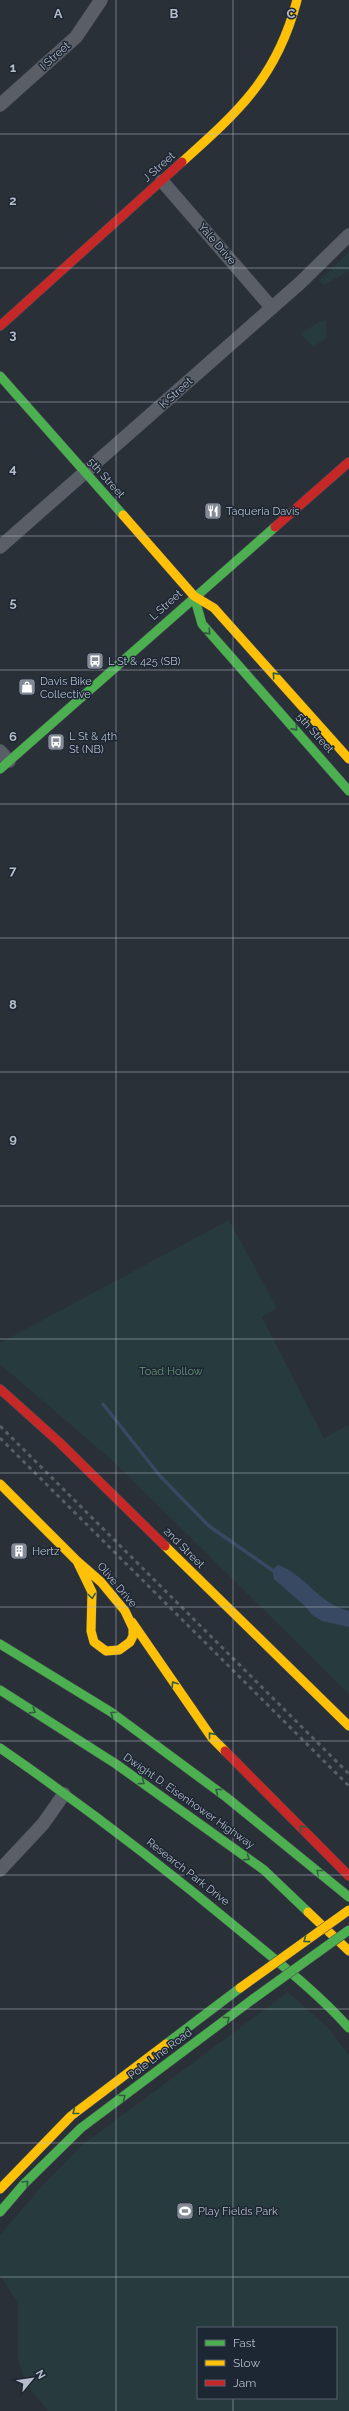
<svg xmlns="http://www.w3.org/2000/svg" width="349" height="2411" viewBox="0 0 349 2411" font-family="Raleway,sans-serif">
	<style>
		.green { fill: #273a3e; fill-rule: evenodd }
		.water { fill: #384963 }
		.lines { fill: none; stroke-linecap: round; stroke-linejoin: round }
		.stream { stroke: #384963; stroke-width: 3.5 }
		.street-casing { stroke: #484c53; stroke-width: 14 }
		.fast-casing { stroke: #484c53; stroke-width: 10 }
		.slow-casing { stroke: #484c53; stroke-width: 10 }
		.jam-casing { stroke: #484c53; stroke-width: 10 }
		.street { stroke: #5a5e66; stroke-width: 13 }
		.fast { stroke: #4caf50; stroke-width: 9 }
		.slow { stroke: #ffc107; stroke-width: 9 }
		.jam { stroke: #c62828; stroke-width: 9 }
		.rail { stroke: #595d64; stroke-width: 3; stroke-dasharray: 4 4; stroke-linecap: butt }
		.fast-bridge-casing { stroke: #484c53; stroke-width: 10; stroke-linecap: butt }
		.slow-bridge-casing { stroke: #484c53; stroke-width: 10; stroke-linecap: butt }
		.fast-bridge { stroke: #4caf50; stroke-width: 9 }
		.slow-bridge { stroke: #ffc107; stroke-width: 9 }
		.oneway { stroke: #305d3f }
		.grid { fill: none; stroke: #b4bcc9; stroke-width: 1; stroke-opacity: 0.55 }
		.labels { text-anchor: middle; dominant-baseline: central; stroke-width: 3; stroke-linejoin: round; paint-order: stroke }
		.street-label { font-size: 11px; fill: #b4bcc9; stroke: #1d2633 }
		.poi-label { font-size: 11px; fill: #b4bcc9; stroke: #1d2633; text-anchor: start }
		.park-label { font-size: 11px; fill: #6b9a76; stroke: #1d2633 }
		.grid-label { font-size: 13px; text-anchor: middle; font-weight: bold; fill: #b4bcc9; stroke: #1d2633; stroke-width: 3; stroke-linejoin: round; paint-order: stroke }
	</style>
	<rect width="100%" height="100%" fill="#2a3038"/>
	<path class="green" d="M349,252V271L324,285L319,281Z
		M326,320L327,338L313,347L301,334L318,322Z
		M229,1220L277,1308L262,1317L324,1438L349,1425V1694L113,1461L0,1364V1343Z
		M288,1992L328,2028L349,2055V2411H48L27,2385L18,2360V2303L0,2275V2235L42,2186L81,2146ZM198,2328H336V2398H198Z"/>
	<path class="water" d="M278,1565C305,1574 320,1605 349,1611V1627L322,1621L312,1615L306,1607L274,1579L272,1570Z"/>
	<g class="lines">
		<path class="stream" d="M103,1404L160,1476L209,1526L272,1570"/>
		<defs>
			<path id="street" d="M0,105L76,37L101,0
				M162,181L272,308
				M0,547L300,283L349,235
				M0,751L9,761
				M0,1870L43,1824L64,1794"/>
			<path id="fast" d="M0,376L123,515
				M194,596L202,624L349,791
				M0,769L275,527
				M0,1644L111,1712L226,1797L349,1897
				M0,1690L116,1764L264,1870L308,1912
				M0,1748C84,1806 165,1868 243,1933C279,1963 318,1993 349,2028
				M166,2044L240,1988
				M0,2212L24,2184L81,2128L253,1999"/>
			<path id="slow" d="M182,162C239,111 277,77 297,0
				M123,515L194,596L214,608L349,759
				M0,1484L77,1561L101,1582L125,1611L133,1628V1636L130,1642L119,1650L106,1651L94,1642L91,1631L92,1592L77,1561
				M165,1546L349,1726
				M132,1622L212,1738L225,1751
				M308,1912L349,1951
				M0,2189L71,2116L166,2044"/>
			<path id="jam" d="M0,326L182,162
				M275,527L349,462
				M0,1389L59,1442L165,1546
				M225,1751L349,1876"/>
		</defs>
		<use href="#street" class="street-casing"/>
		<use href="#fast" class="fast-casing"/>
		<use href="#slow" class="slow-casing"/>
		<use href="#jam" class="jam-casing"/>
		<use href="#street" class="street"/>
		<use href="#fast" class="fast"/>
		<use href="#slow" class="slow"/>
		<use href="#jam" class="jam"/>
		<path class="rail" d="M0,1426L349,1774
			M0,1438L349,1786"/>
		<defs>
			<path id="fast-bridge" d="M253,1999L349,1930"/>
			<path id="slow-bridge" d="M240,1988L349,1910"/>
		</defs>
		<use href="#fast-bridge" class="fast-bridge-casing"/>
		<use href="#slow-bridge" class="slow-bridge-casing"/>
		<use href="#fast-bridge" class="fast-bridge"/>
		<use href="#slow-bridge" class="slow-bridge"/>
	</g>
	<defs><path id="oneway-chevron" d="M-2-3.5L2.5 0L-2 3.5" fill="none" stroke-width="1.6" stroke-linecap="round" stroke-linejoin="round"/></defs>
	<g class="oneway">
		<use href="#oneway-chevron" transform="translate(208 632) rotate(48)"/>
		<use href="#oneway-chevron" transform="translate(275 675) rotate(-132)"/>
		<use href="#oneway-chevron" transform="translate(295 728) rotate(48)"/>
		<use href="#oneway-chevron" transform="translate(92 1596) rotate(82)"/>
		<use href="#oneway-chevron" transform="translate(174 1684) rotate(-124)"/>
		<use href="#oneway-chevron" transform="translate(33 1711) rotate(32)"/>
		<use href="#oneway-chevron" transform="translate(113 1714) rotate(-145)"/>
		<use href="#oneway-chevron" transform="translate(211 1735) rotate(-129)"/>
		<use href="#oneway-chevron" transform="translate(142 1782) rotate(36)"/>
		<use href="#oneway-chevron" transform="translate(218 1791) rotate(-143)"/>
		<use href="#oneway-chevron" transform="translate(302 1828) rotate(-135)"/>
		<use href="#oneway-chevron" transform="translate(247 1858) rotate(36)"/>
		<use href="#oneway-chevron" transform="translate(319 1872) rotate(-141)"/>
		<use href="#oneway-chevron" transform="translate(306 1940) rotate(144)"/>
		<use href="#oneway-chevron" transform="translate(227 2019) rotate(-37)"/>
		<use href="#oneway-chevron" transform="translate(123 2097) rotate(-37)"/>
		<use href="#oneway-chevron" transform="translate(75 2112) rotate(142)"/>
		<use href="#oneway-chevron" transform="translate(26 2183) rotate(-46)"/>
	</g>
	<path class="grid" d="M116,0V2411M233,0V2328M0,134H349M0,268H349M0,402H349M0,536H349M0,670H349M0,804H349M0,938H349M0,1072H349M0,1206H349M0,1339H349M0,1473H349M0,1607H349M0,1741H349M0,1875H349M0,2009H349M0,2143H349M0,2277H349M233,2398V2411"/>
	<defs>
		<symbol id="restaurant-square" viewBox="-11 -11 22 22"><rect x="-9" y="-9" width="18" height="18" rx="4" fill="#848b96" stroke="#1d2633"/><path d="M-5-6h1v4h1v-4h1v4h1v-4h1v5L-1.5 .5V6h-2V.5L-5-1ZM5-6V6H3V1.5H1.5Q1.5-4 5-6Z" fill="#fff"/></symbol>
		<symbol id="bus-square" viewBox="-11 -11 22 22"><rect x="-9" y="-9" width="18" height="18" rx="4" fill="#848b96" stroke="#1d2633"/><path d="M-5-6H5V4H4V6H2V4H-2V6H-4V4H-5ZM-3.5-4V0h7V-4ZM-3.5 1.2v1.5H-2V1.2ZM2 1.2v1.5H3.5V1.2Z" fill="#fff"/></symbol>
		<symbol id="shop-square" viewBox="-11 -11 22 22"><rect x="-9" y="-9" width="18" height="18" rx="4" fill="#848b96" stroke="#1d2633"/><path d="M-5-2.5h2.3a2.7 3.5 0 0 1 5.4 0H5L5.5 6h-11ZM-1.5-2.5h3a1.5 2.3 0 0 0-3 0Z" fill="#fff"/></symbol>
		<symbol id="building-square" viewBox="-11 -11 22 22"><rect x="-9" y="-9" width="18" height="18" rx="4" fill="#848b96" stroke="#1d2633"/><path d="M-4-6H4V6H1V3H-1V6H-4ZM-2.5-4.3h1.7v1.8h-1.7ZM.8-4.3h1.7v1.8H.8ZM-2.5-1h1.7V.8h-1.7ZM.8-1h1.7V.8H.8Z" fill="#fff"/></symbol>
		<symbol id="stadium-square" viewBox="-11 -11 22 22"><rect x="-9" y="-9" width="18" height="18" rx="4" fill="#848b96" stroke="#1d2633"/><path d="M0-5a6.5 5 0 1 0 0 10a6.5 5 0 1 0 0-10ZM-3.5-1.8h7v3.6h-7Z" fill="#fff"/></symbol>
	</defs>
	<g fill-rule="evenodd">
		<use href="#restaurant-square" x="203" y="501" width="20" height="20"/>
		<use href="#bus-square" x="85" y="651" width="20" height="20"/>
		<use href="#shop-square" x="17" y="677" width="20" height="20"/>
		<use href="#bus-square" x="46" y="732" width="20" height="20"/>
		<use href="#building-square" x="9" y="1541" width="20" height="20"/>
		<use href="#stadium-square" x="175" y="2201" width="20" height="20"/>
	</g>
	<g class="labels">
		<g class="street-label">
			<text transform="translate(55 56) rotate(-42)">I Street</text>
			<text transform="translate(159 167) rotate(-42)">J Street</text>
			<text transform="translate(217 244) rotate(49)">Yale Drive</text>
			<text transform="translate(176 393) rotate(-42)">K Street</text>
			<text transform="translate(106 478) rotate(48)">5th Street</text>
			<text transform="translate(166 605) rotate(-42)">L Street</text>
			<text transform="translate(315 733) rotate(48)">5th Street</text>
			<text transform="translate(184 1548) rotate(45)">2nd Street</text>
			<text transform="translate(117 1585) rotate(50)">Olive Drive</text>
			<text transform="translate(189 1801) rotate(35)">Dwight D. Eisenhower Highway</text>
			<text transform="translate(188 1872) rotate(38)">Research Park Drive</text>
			<text transform="translate(160 2054) rotate(-37)">Pole Line Road</text>
		</g>
		<g class="poi-label">
			<text x="226" y="511">Taqueria Davis</text>
			<text x="108" y="661">L St &amp; 425 (SB)</text>
			<text x="40" y="681">Davis Bike<tspan x="40" dy="13">Collective</tspan></text>
			<text x="69" y="736">L St &amp; 4th<tspan x="69" dy="13">St (NB)</tspan></text>
			<text x="32" y="1551">Hertz</text>
			<text x="198" y="2211">Play Fields Park</text>
		</g>
		<g class="park-label">
			<text x="171" y="1371">Toad Hollow</text>
		</g>
	</g>
	<g class="grid-label">
		<text x="58" y="18">A</text>
		<text x="174" y="18">B</text>
		<text x="291" y="18">C</text>
		<text x="13" y="72">1</text>
		<text x="13" y="205">2</text>
		<text x="13" y="339">3</text>
		<text x="13" y="473">4</text>
		<text x="13" y="607">5</text>
		<text x="13" y="741">6</text>
		<text x="13" y="875">7</text>
		<text x="13" y="1009">8</text>
		<text x="13" y="1143">9</text>
	</g>
	<rect x="197" y="2327" width="140" height="72" fill="#1d2633" stroke="#59626f"/>
	<rect x="205" y="2340" width="20" height="6" fill="#4caf50" stroke="#59626f"/>
	<text x="233" y="2347" font-size="12" fill="#b4bcc9">Fast</text>
	<rect x="205" y="2360" width="20" height="6" fill="#ffc107" stroke="#59626f"/>
	<text x="233" y="2367" font-size="12" fill="#b4bcc9">Slow</text>
	<rect x="205" y="2380" width="20" height="6" fill="#c62828" stroke="#59626f"/>
	<text x="233" y="2387" font-size="12" fill="#b4bcc9">Jam</text>
	<g transform="translate(32 2379) rotate(61)" stroke="#1d2633" stroke-width="3" paint-order="stroke">
	<path d="M0-3L7 15L0 10L-7 15Z" fill="#b4bcc9"/>
	<text y="-6" font-size="11" font-weight="bold" text-anchor="middle" fill="#b4bcc9">N</text>
	</g>
</svg>
